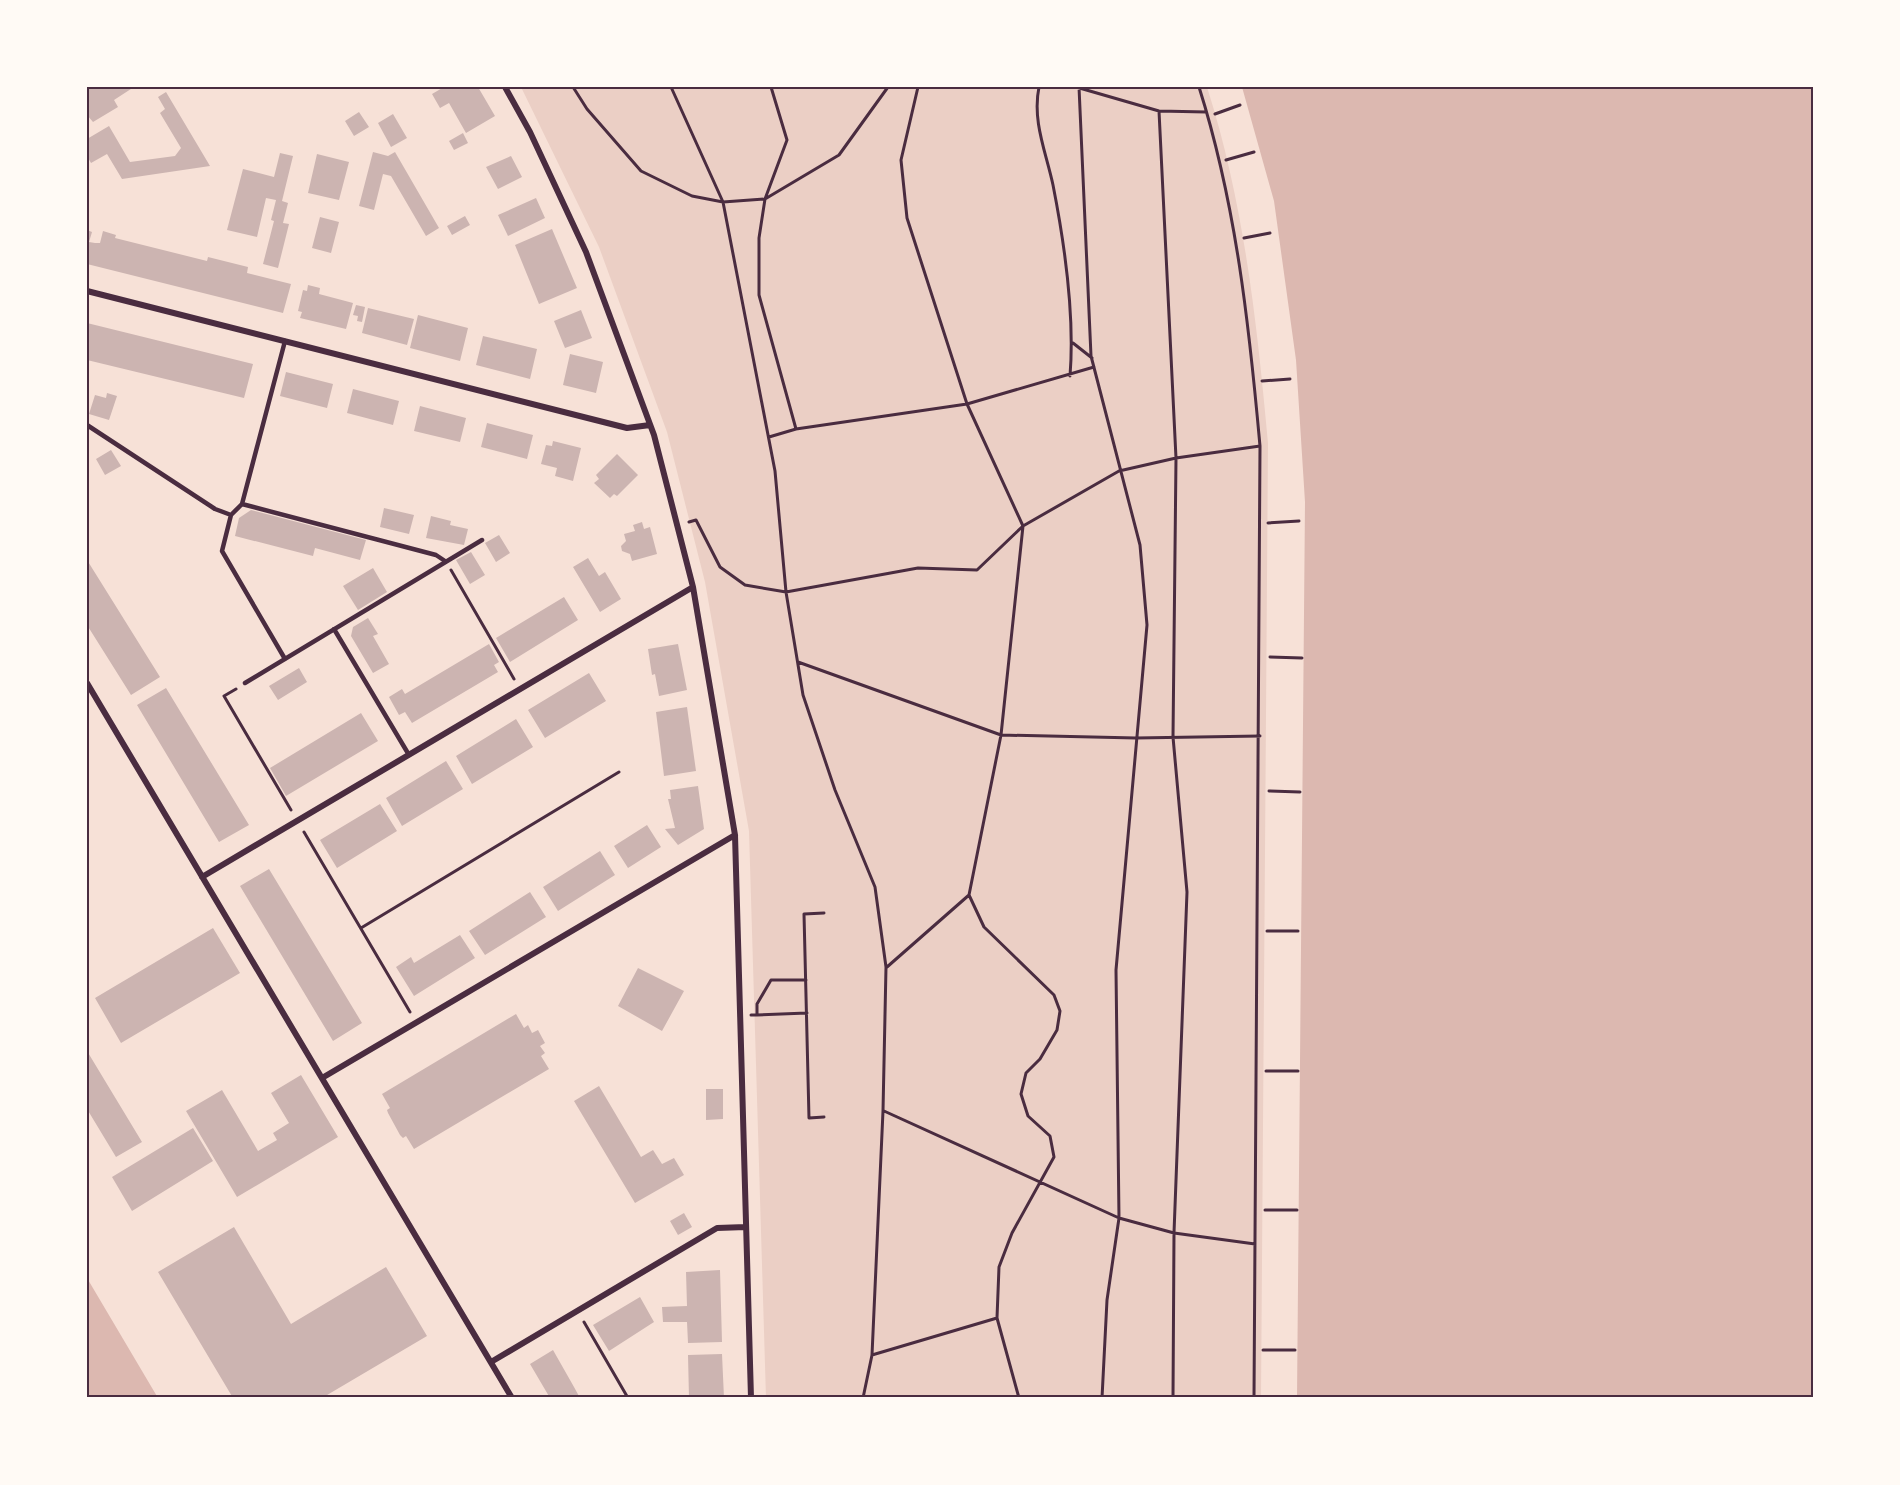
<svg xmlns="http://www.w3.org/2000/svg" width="1900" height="1485" viewBox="0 0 1900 1485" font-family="Jost,sans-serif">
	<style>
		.green { fill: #ebcfc5 }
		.water { fill: #dcb8b0 }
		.building { fill: #ccb4b1 }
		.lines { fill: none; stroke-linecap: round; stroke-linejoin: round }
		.path { stroke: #4a2c40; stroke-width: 3 }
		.service { stroke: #4a2c40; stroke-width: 4.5 }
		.minor { stroke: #4a2c40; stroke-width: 6 }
		.neatline { fill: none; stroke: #4a2c40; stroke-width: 2 }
	</style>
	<rect width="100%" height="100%" fill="#f7e1d7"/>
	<path class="green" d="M521,87H1207C1244,203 1257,323 1268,443L1261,1398H766L749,831L705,582L667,432L599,247Z"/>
	<path class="water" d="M1242,87H1813V1398H1297L1305,502L1296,360L1274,201Z
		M87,1278L158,1398H87Z"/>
	<path class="building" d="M87,87H134L114,100L118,107L93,122L87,115Z
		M444,87H478L495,116L466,133L449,103L440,108L432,94Z
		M166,92L210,166L122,179L107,154L91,163L87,156V139L109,126L130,162L175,156L181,148L160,113L165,109L158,97Z
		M359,112L369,127L354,136L345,121Z
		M393,114L407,138L391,147L378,123Z
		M463,133L468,143L454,150L449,141Z
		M373,152L388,156L395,152L439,228L426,236L391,176L383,174L374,210L359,206Z
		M280,153L293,156L282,201L288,203L283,223L289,224L278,268L263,264L274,221L271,220L276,200L266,198L257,237L227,230L243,169L274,177Z
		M317,154L349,162L339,200L308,193Z
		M511,156L522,177L498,189L486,167Z
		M536,198L545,218L508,236L498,215Z
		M465,216L470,225L452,235L447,226Z
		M320,217L339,222L331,253L312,248Z
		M552,229L577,288L539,304L515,245Z
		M87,230L92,232L89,242L95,243H100L103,231L116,235L115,238L207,261L208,257L248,267L247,273L291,284L283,313L87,264Z
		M308,285L320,288L319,294L353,303L346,329L300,318L302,312L298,311L303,290L307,291Z
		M356,305L365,307L362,322L357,321L358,316L353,315Z
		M368,308L414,319L407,345L362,333Z
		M581,310L592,338L565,348L554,321Z
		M418,315L468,328L460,361L410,348Z
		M87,323L253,364L244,398L87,360Z
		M483,336L537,349L530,379L476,365Z
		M570,354L603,362L596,393L563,385Z
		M286,372L333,384L327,408L280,396Z
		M353,389L399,401L393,425L347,413Z
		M107,393L117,396L109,420L89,414L95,395L106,398Z
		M420,406L466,418L460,442L414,431Z
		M487,423L533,435L527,459L481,447Z
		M553,441L581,448L573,481L555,476L557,468L541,464L546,445L552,446Z
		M111,450L121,466L105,475L96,459Z
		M617,454L638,475L617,496L614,494L610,498L594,483L599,479L596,475Z
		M384,508L414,515L409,534L380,527Z
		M251,510L366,540L360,560L315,548L313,556L235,536L239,518Z
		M431,516L451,521L450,525L468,529L464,545L426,538Z
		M642,522L644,529L650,527L657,554L632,561L630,554L622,551L621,546L626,541L624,534L635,531L633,525Z
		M499,535L510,553L496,562L485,543Z
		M471,552L485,575L470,584L456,560Z
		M588,558L599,576L605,572L621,599L600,612L573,567Z
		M87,560L160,677L131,695L87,625Z
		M373,568L387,592L358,610L343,586Z
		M564,597L578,620L510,662L496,638Z
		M368,618L378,634L373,636L389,664L373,673L351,636L353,627Z
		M489,644L499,662L494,665L498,672L412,723L405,712L399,715L389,697L402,689L405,694Z
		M678,644L687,690L659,696L655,674L652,675L648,649Z
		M299,668L307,682L278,700L269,686Z
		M589,673L606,701L545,738L528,710Z
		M166,688L249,825L219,842L137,705Z
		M687,707L696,771L664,776L656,712Z
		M361,713L378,741L286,796L270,768Z
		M516,719L533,747L472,784L456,756Z
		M446,761L463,789L402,826L386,798Z
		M698,786L704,829L678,845L665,829L675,828L668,799H671L670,790Z
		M380,804L397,831L337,868L320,840Z
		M647,825L661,847L628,868L614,846Z
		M600,851L615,875L558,911L543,887Z
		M269,869L362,1023L333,1041L240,886Z
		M530,892L546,917L485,955L469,931Z
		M213,928L240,973L121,1043L95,998Z
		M460,935L475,958L414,996L396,967L411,957L414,963Z
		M638,968L684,991L662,1031L618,1006Z
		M516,1014L524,1028L528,1025L532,1033L538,1030L545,1043L540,1046L545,1053L541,1056L549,1069L414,1149L406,1136L403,1138L400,1135L388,1113L387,1110L390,1108L382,1094Z
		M87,1051L142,1142L116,1157L87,1109Z
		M301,1075L338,1137L237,1197L186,1111L222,1090L258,1151L277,1140L273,1133L289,1123L271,1093Z
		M599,1086L641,1157L653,1150L662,1164L674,1158L684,1175L635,1203L574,1101Z
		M706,1089H723V1119L706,1120Z
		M193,1128L213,1161L132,1211L112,1177Z
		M684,1213L692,1227L678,1235L670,1221Z
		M234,1227L291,1324L386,1267L427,1336L322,1398H233L158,1272Z
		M720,1270L722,1342L688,1343L687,1322H663L662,1307L687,1306L686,1272Z
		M640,1297L654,1322L609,1351L593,1325Z
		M553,1350L574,1387L580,1398H550L530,1364Z
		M722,1354L724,1398H689L688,1355Z"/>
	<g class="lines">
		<path class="path" d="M573,87L587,109L641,171L692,196L723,202L765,199L839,155L888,87
			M671,87L723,202L775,471L786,592L803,695L835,790L875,887L886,967L883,1111L872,1355L863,1398
			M771,87L787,140L765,199L759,238V295L796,429
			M918,87L901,160L907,218L967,404L1023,526L1001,735L969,895L984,927L1054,995L1060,1011L1057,1030L1040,1059L1026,1073L1021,1094L1028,1116L1050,1136L1054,1157L1012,1233L999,1267L997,1318L1019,1398
			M1039,87C1032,121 1046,152 1053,185C1065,246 1075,314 1070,376
			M1076,87L1159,111L1206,112
			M1079,87L1091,356L1140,545L1147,625L1116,970L1119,1218L1107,1300L1102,1398
			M1199,87C1236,204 1249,324 1260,446L1254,1398
			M1159,111L1176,458L1173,737L1187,892L1174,1233L1173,1398
			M1215,114L1240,105
			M1226,160L1254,152
			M1244,238L1270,233
			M1073,343L1092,358
			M1262,381L1290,379
			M769,437L796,429L967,404L1094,367
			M689,522L696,520L720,567L745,585L786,592L918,568L977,570L1023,526L1119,471L1176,458L1260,446
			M1268,523L1299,521
			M451,570L514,679
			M1270,657L1302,658
			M798,662L1001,735L1136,738L1260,736
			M236,689L224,696L291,810
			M1269,791L1300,792
			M304,832L410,1012
			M824,913L804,914L809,1118L824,1117
			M361,928L619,772
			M1267,931H1298
			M887,967L969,895
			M751,1015H757V1004L771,980H806
			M757,1015L807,1013
			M1266,1071H1298
			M884,1111L1119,1218L1174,1233L1255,1244
			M1265,1210H1297
			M584,1322L628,1398
			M1263,1350H1295
			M872,1355L997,1318"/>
		<path class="service" d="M87,425L215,509L231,515
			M242,504L285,341
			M334,629L409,755
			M285,659L222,551L231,515L242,504L436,555L445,561
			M245,683L482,540"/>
		<path class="minor" d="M505,87L530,132L586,252L654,435L693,587L735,835L751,1398
			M87,291L627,428L650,425
			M87,683L512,1398
			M202,877L693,587
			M322,1078L735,835
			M491,1362L717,1228L746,1227"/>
	</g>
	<rect width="1900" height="1485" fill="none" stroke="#fffaf5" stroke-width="177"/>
	<rect x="88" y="88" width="1724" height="1308" class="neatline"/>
</svg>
